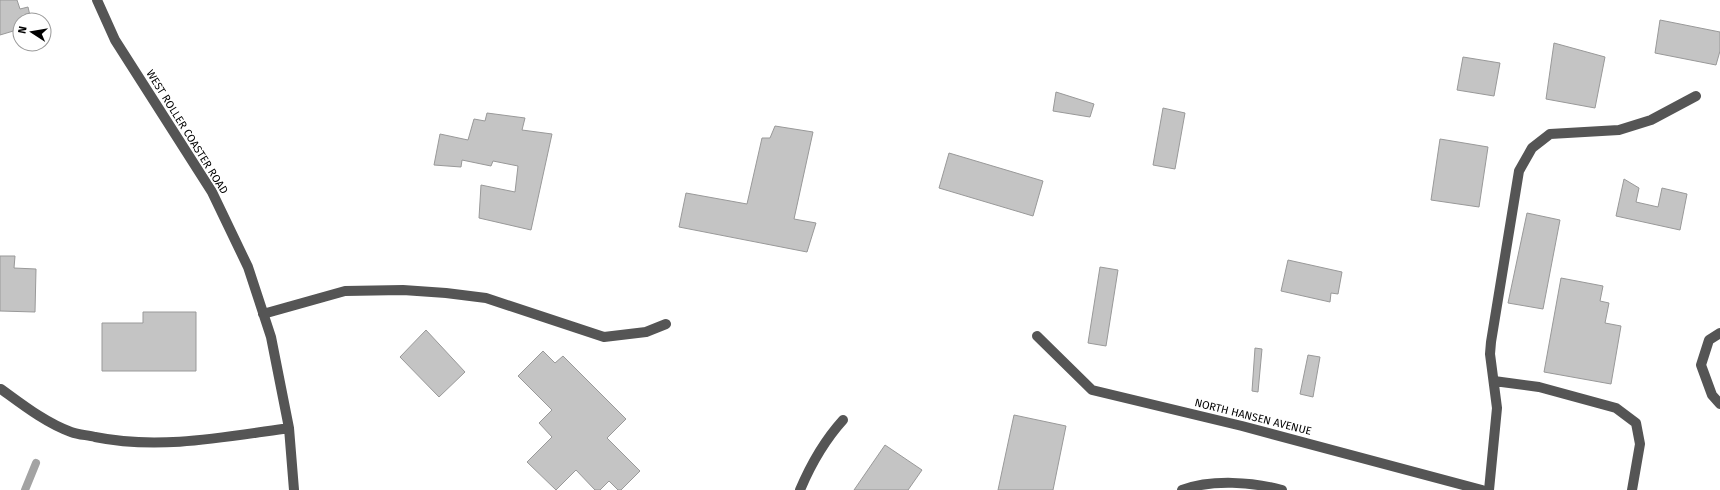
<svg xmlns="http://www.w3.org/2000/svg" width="1720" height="490" viewBox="0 0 1720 490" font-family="'Fira Sans',sans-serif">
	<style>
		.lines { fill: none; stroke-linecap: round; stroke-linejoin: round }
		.stream { stroke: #a3a3a3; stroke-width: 8 }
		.building { fill: #c4c4c4; stroke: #999 }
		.minor { stroke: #555; stroke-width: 10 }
		.labels { text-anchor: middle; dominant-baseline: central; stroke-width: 3.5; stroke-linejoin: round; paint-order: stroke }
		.street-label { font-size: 11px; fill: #000; stroke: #fff }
	</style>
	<rect width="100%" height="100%" fill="#fff"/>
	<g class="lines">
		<path class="stream" d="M25,490L36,463"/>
	</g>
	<path class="building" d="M0,0H17L20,9L28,7L31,20H20V29L0,35Z
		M1660,20L1720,32V51L1716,65L1655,53Z
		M1554,43L1605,57L1595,108L1546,99Z
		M1463,57L1500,63L1494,96L1457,90Z
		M1056,92L1094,104L1090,117L1053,111Z
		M1163,108L1185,113L1175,169L1153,165Z
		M487,113L525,118L522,130L552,134L531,230L479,218L481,185L515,192L518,166L493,161L491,166L462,160L461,167L434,165L440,134L468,140L474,119L485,121Z
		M775,126L813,132L794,219L816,223L807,252L679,227L686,193L747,204L762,138H770Z
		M1440,139L1488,147L1479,207L1431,200Z
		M949,153L1043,181L1033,216L939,188Z
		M1624,179L1639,188L1636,202L1658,207L1662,188L1687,194L1680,230L1616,216Z
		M1527,213L1560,220L1543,309L1508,303Z
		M0,256H15L14,268L36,269L35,312L0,311Z
		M1288,260L1342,272L1338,294L1331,293L1330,302L1281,291Z
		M1100,267L1118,270L1106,346L1088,343Z
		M1561,278L1603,286L1600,301L1609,303L1605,323L1621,326L1611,384L1544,372Z
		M143,312H196V371H102V323H143Z
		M426,330L465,372L439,397L400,357Z
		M1255,348L1262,349L1258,392L1252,391Z
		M543,351L555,363L563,356L626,419L607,438L640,471L621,490H618L609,481L600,490H595L576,470L556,490L527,462L552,437L539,423L552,410L518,376Z
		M1308,355L1320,357L1313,397L1300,394Z
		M1014,415L1066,426L1053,490H998Z
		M885,445L922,470L908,490H854Z"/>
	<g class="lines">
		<path class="minor" d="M97,0L115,40L212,192L248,267L271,337L289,428L294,490
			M263,314L345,291L403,290L446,293L486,298L604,337L646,332L666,324
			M1720,333L1709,340L1701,365L1712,395L1720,404
			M1037,336L1092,390L1242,426L1482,490
			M1494,381L1539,387L1616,408L1636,423L1640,444L1632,490
			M1,389C23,405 46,423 71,432C79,435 88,435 95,437C159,450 225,437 289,428
			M800,490C811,464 824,441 843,420
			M1182,490C1212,479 1253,482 1282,490
			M1489,490L1497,408L1490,354L1491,342L1519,171L1532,148L1550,134L1619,130L1651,120L1696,96"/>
	</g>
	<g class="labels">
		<g class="street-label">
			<text transform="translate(187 132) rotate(58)">WEST ROLLER COASTER ROAD</text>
			<text transform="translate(1253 417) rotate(14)">NORTH HANSEN AVENUE</text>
		</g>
	</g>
	<g transform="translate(32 32) rotate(282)"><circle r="19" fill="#ffffff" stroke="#999999"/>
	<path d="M0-3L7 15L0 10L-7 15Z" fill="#000000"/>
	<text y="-6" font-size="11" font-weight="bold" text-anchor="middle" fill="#000000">N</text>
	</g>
</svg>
